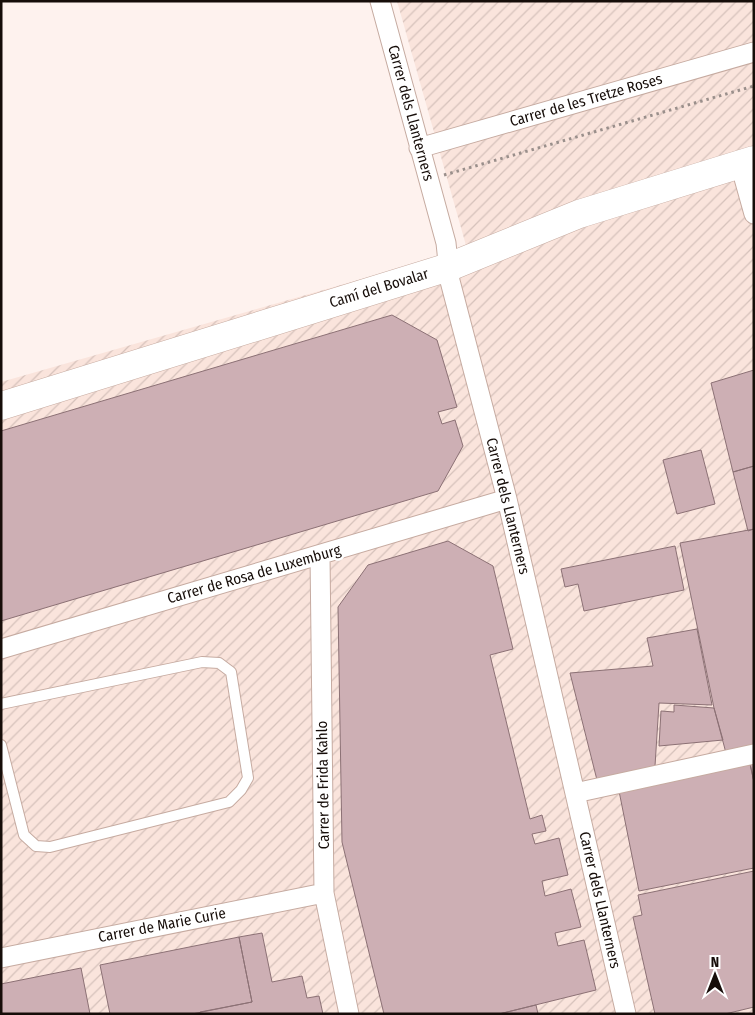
<svg xmlns="http://www.w3.org/2000/svg" width="755" height="1015" viewBox="0 0 755 1015" font-family="'Fira Sans Condensed',sans-serif">
	<style>
		.industrial { fill: url(#industrial-furrows) }
		.building { fill: #cdafb4; stroke: #8c7175 }
		.lines { fill: none; stroke-linecap: round; stroke-linejoin: round }
		.lane-casing { stroke: #c6aba1; stroke-width: 12 }
		.street-casing { stroke: #c6aba1; stroke-width: 21 }
		.secondary-casing { stroke: #c6aba1; stroke-width: 29 }
		.path { stroke: #9a8f8b; stroke-width: 3; stroke-dasharray: 2.5 4; stroke-linecap: butt }
		.lane { stroke: #fff; stroke-width: 10 }
		.street { stroke: #fff; stroke-width: 19 }
		.secondary { stroke: #fff; stroke-width: 28 }
		.labels { text-anchor: middle; dominant-baseline: central; stroke-width: 5; stroke-linejoin: round; paint-order: stroke }
		.street-label { font-size: 15px; fill: #160d09; stroke: #fff }
	</style>
	<defs>
		<pattern id="industrial-furrows" width="10" height="10" patternUnits="userSpaceOnUse" patternTransform="scale(1.25)"><rect width="10" height="10" fill="#fae4dc"/><path d="M-1 1l2-2M0 10L10 0M9 11l2-2" fill="none" stroke="#d6c2bb"/></pattern>
	</defs>
	<rect width="100%" height="100%" fill="#fef2ee"/>
	<path class="industrial" d="M397,1H754V1014H1V382L467,249Z"/>
	<path class="building" d="M392,315L437,340L457,407L438,412L442,424L455,420L463,446L438,491L1,621V431Z
		M754,370V466L733,472L711,383Z
		M701,450L715,504L677,514L663,460Z
		M754,466V529L748,531L733,472Z
		M754,529V747L726,753L714,708L680,543Z
		M448,541L493,566L513,649L490,655L530,819L542,815L546,831L532,834L535,844L559,838L568,875L542,881L545,896L571,889L581,927L555,933L558,946L584,940L596,990L499,1014H384L342,842L338,607L368,565Z
		M675,546L684,590L584,611L578,584L565,587L561,569Z
		M697,629L712,705L659,703L655,766L597,780L570,673L653,666L647,638Z
		M674,705L714,708L723,740L659,746L661,711L674,712Z
		M754,763V782L750,764Z
		M750,764L754,782V868L639,891L619,791Z
		M754,871V1007L725,1014H655L633,917L642,915L638,895Z
		M262,933L272,982L302,976L307,998L319,996L323,1014H201L200,1012L252,1002L239,937Z
		M239,937L252,1002L192,1014H110L100,965Z
		M81,968L90,1014H1V984Z
		M536,1005L538,1014H499Z"/>
	<g class="lines">
		<defs>
			<path id="lane" d="M1,704L202,662L219,663L231,672L248,778L241,790L229,802L50,847L36,846L24,835L1,745"/>
			<path id="street" d="M380,1L446,243L450,281L507,499L626,1014
				M419,148L754,52
				M740,164L754,214
				M320,555L324,893L349,1014
				M1,649L507,499
				M575,793L754,754
				M1,958L324,893"/>
			<path id="secondary" d="M1,406L449,267L579,214L754,160"/>
		</defs>
		<use href="#lane" class="lane-casing"/>
		<use href="#street" class="street-casing"/>
		<use href="#secondary" class="secondary-casing"/>
		<path class="path" d="M444,175L754,86"/>
		<use href="#lane" class="lane"/>
		<use href="#street" class="street"/>
		<use href="#secondary" class="secondary"/>
	</g>
	<g class="labels">
		<g class="street-label">
			<text transform="translate(586 100) rotate(-16)">Carrer de les Tretze Roses</text>
			<text transform="translate(411 113) rotate(75)">Carrer dels Llanterners</text>
			<text transform="translate(379 288) rotate(-17)">Camí del Bovalar</text>
			<text transform="translate(508 506) rotate(76)">Carrer dels Llanterners</text>
			<text transform="translate(254 574) rotate(-16)">Carrer de Rosa de Luxemburg</text>
			<text transform="translate(323 785) rotate(-91)">Carrer de Frida Kahlo</text>
			<text transform="translate(600 900) rotate(77)">Carrer dels Llanterners</text>
			<text transform="translate(162 925) rotate(-11)">Carrer de Marie Curie</text>
		</g>
	</g>
	<rect width="755" height="1015" fill="none" stroke="#160d09" stroke-width="5"/>
	<g transform="translate(715 975)" stroke="#ffffff" stroke-width="4" paint-order="stroke">
	<path d="M0-4L9 19L0 12L-9 19Z" fill="#160d09"/>
	<text y="-8" font-size="14" font-weight="bold" text-anchor="middle" fill="#160d09">N</text>
	</g>
</svg>
